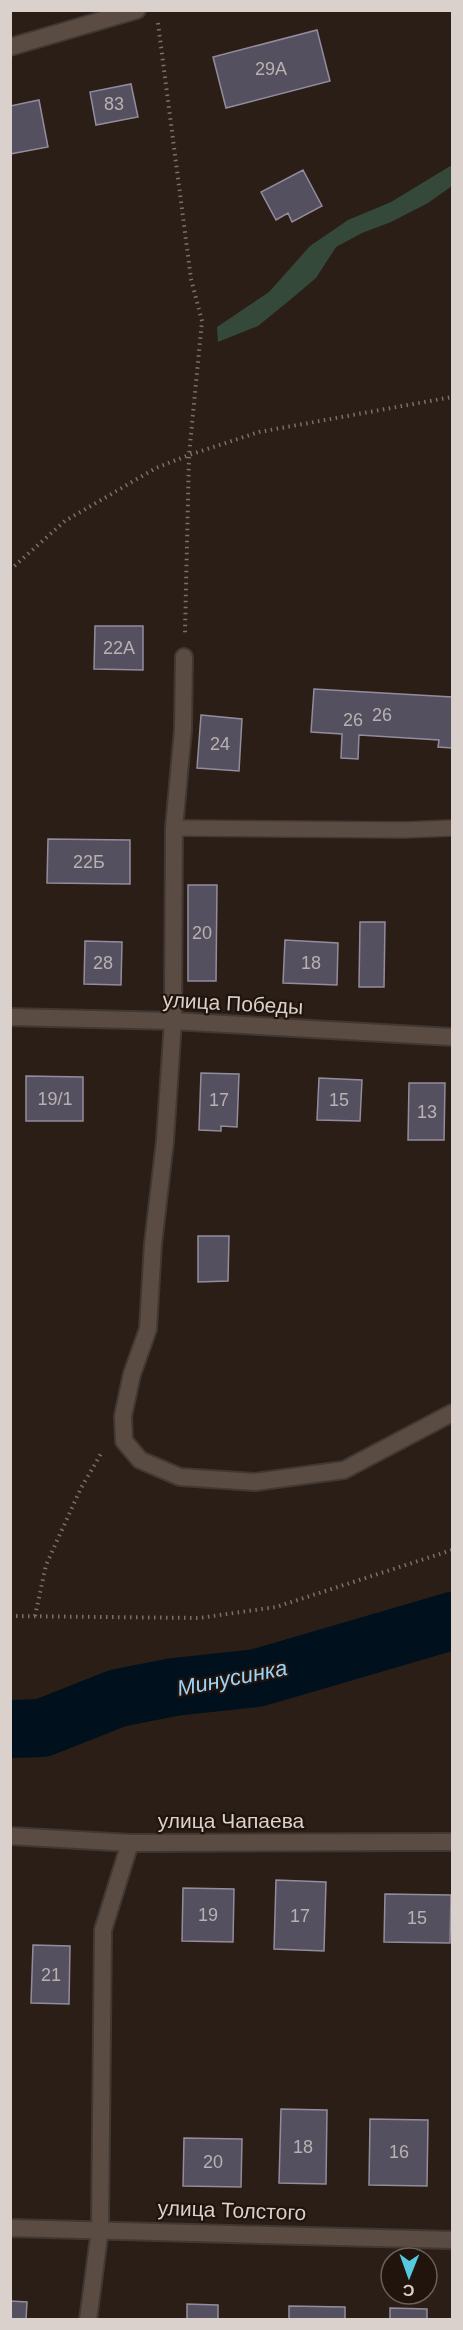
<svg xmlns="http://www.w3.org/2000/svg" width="463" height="2330" viewBox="0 0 463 2330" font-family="Helvetica,sans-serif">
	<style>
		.green { fill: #35493a }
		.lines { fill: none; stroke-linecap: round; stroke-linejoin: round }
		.river { stroke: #00101d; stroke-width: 58 }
		.building { fill: #55505f; stroke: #928c9d; stroke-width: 1.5 }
		.service-casing { stroke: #423833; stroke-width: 18 }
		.minor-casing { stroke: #423833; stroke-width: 20 }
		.tertiary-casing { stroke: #423833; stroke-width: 20 }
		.path { stroke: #7b706a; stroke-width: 4; stroke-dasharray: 1.5 4.5; stroke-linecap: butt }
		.service { stroke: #5b4c43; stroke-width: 15 }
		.minor { stroke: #5b4c43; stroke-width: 16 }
		.tertiary { stroke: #5b4c43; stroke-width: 16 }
		.labels { text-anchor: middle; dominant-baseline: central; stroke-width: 4.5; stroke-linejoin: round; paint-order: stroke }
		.number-label { font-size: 18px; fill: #b9b1b1 }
		.street-label { font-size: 21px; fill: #dad1cc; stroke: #20140d }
		.water-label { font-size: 22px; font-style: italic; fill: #9bd4fb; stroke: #20140d }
	</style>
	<rect width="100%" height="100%" fill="#2a1e16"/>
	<path class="green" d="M452,165V186L428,203L391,222L362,233L336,247L316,278L290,300L258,326L218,342L217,327L269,292L310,246L348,220L391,202Z"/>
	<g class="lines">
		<path class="river" d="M10,1729L42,1728L118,1698L174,1687L257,1678L452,1621"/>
	</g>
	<path class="building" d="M317,30L330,81L226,108L213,57Z
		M131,84L138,117L96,125L90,92Z
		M39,100L48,147L10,154V106Z
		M303,170L322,206L292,222L288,213L276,220L261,192Z
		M95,626H143V670L94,669Z
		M314,689L452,697V748L438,747L439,740L359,735L358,759L341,758L342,734L311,732Z
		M201,715L242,719L239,771L197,768Z
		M48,839L130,840V884L47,883Z
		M188,885H217L216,981H188Z
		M360,922H385L384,987H359Z
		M285,940L338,943L337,985L283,983Z
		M85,941L122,942L121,985L84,984Z
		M201,1073L239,1074L237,1127L221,1126V1131L199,1130Z
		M26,1076L83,1077V1121H26Z
		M319,1078L362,1080L360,1121L317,1120Z
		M409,1083H445L444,1140H408Z
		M198,1236H229L228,1281L198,1282Z
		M276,1880L326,1882L324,1951L274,1949Z
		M183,1888L234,1889L233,1942L182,1941Z
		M385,1894L451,1895L450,1943L384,1942Z
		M33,1945L70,1946L69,2004L31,2003Z
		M281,2109L327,2110L326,2184L279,2183Z
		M370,2119L428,2120L427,2186L369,2185Z
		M184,2138L242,2139L241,2187L183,2186Z
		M10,2301L27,2302L26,2320H10Z
		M187,2304L218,2305V2320H187Z
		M289,2306L345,2307V2320H289Z
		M390,2308L427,2309V2320H390Z"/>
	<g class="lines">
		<defs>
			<path id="service" d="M174,828L404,830L452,828"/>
			<path id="minor" d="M10,47L137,10
				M184,657L183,730L174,828L173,1021L165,1141L153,1244L148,1329L132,1374L123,1416L124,1441L140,1460L180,1477L255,1482L344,1470L452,1413
				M10,1836L130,1843L452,1842
				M10,2228L452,2240
				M88,2320L100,2229L103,1930L130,1843"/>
			<path id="tertiary" d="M10,1017L173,1021L452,1037"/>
		</defs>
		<use href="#service" class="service-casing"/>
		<use href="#minor" class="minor-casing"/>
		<use href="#tertiary" class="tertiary-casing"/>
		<path class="path" d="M158,23L191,279L202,321L189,455L185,633
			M10,570L65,521L156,468L189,455L259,432L452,397
			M10,1616L199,1618L276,1607L452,1550
			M35,1616L46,1565L81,1488L102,1452"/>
		<use href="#service" class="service"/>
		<use href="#minor" class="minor"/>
		<use href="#tertiary" class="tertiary"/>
	</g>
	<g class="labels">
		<g class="number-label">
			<text x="271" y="69">29А</text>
			<text x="114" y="104">83</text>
			<text x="119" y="648">22А</text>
			<text x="382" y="715">26</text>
			<text x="353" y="720">26</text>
			<text x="220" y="744">24</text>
			<text x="89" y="862">22Б</text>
			<text x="202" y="933">20</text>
			<text x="103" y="963">28</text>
			<text x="311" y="963">18</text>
			<text x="55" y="1099">19/1</text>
			<text x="219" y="1100">17</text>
			<text x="339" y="1100">15</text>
			<text x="427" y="1112">13</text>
			<text x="208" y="1915">19</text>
			<text x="300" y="1916">17</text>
			<text x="417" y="1918">15</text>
			<text x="51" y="1975">21</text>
			<text x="303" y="2147">18</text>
			<text x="399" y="2152">16</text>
			<text x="213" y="2162">20</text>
		</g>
		<g class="street-label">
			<text transform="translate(233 1003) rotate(3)">улица Победы</text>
			<text x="231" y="1820">улица Чапаева</text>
			<text transform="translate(232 2210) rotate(2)">улица Толстого</text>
		</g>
		<g class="water-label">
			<text transform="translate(232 1678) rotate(-11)">Минусинка</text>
		</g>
	</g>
	<rect width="463" height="2330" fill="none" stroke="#dad1cc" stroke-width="24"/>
	<g transform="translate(409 2276) rotate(181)"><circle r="28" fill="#20140d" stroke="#6a6059" stroke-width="1.5"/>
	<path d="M0-4.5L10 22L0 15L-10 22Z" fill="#56c9e0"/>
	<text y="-9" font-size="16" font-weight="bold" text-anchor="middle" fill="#dad1cc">С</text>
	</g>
</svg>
